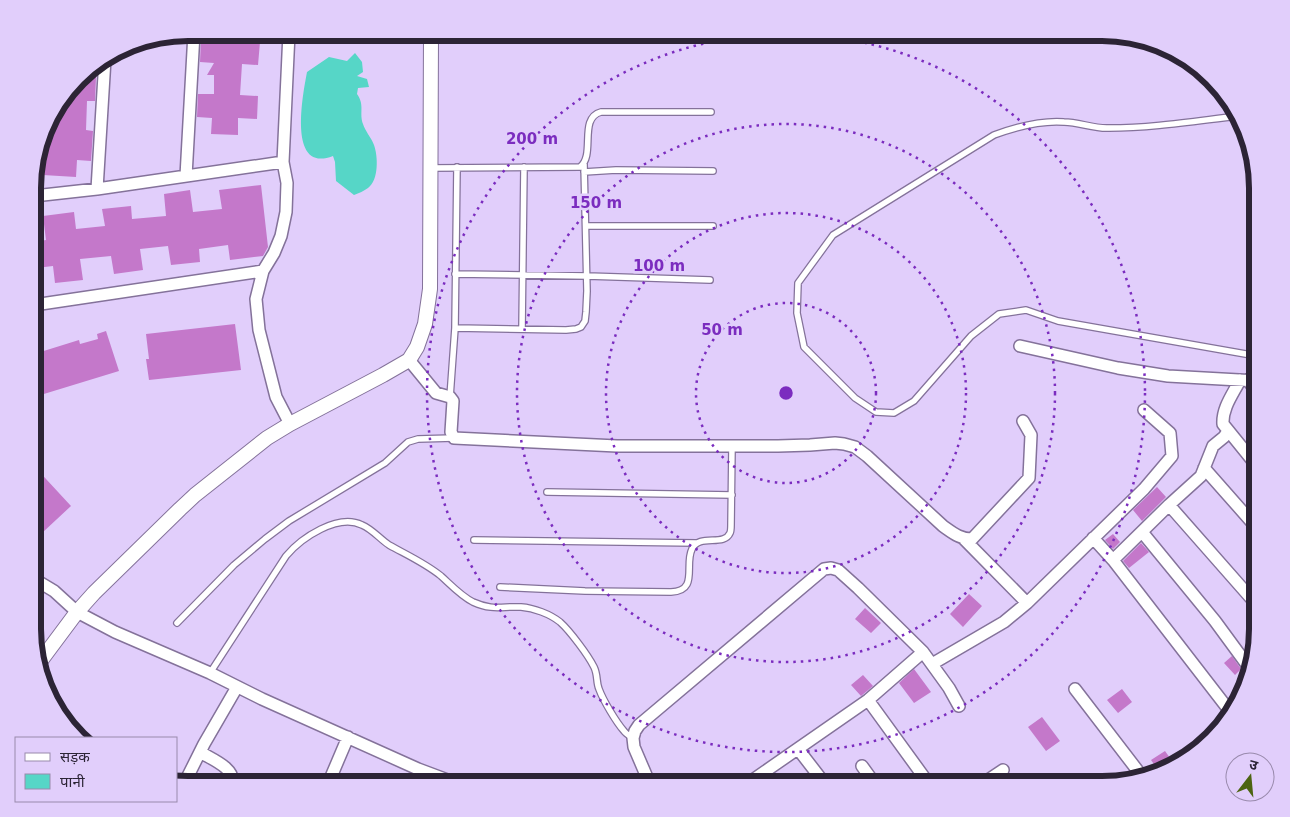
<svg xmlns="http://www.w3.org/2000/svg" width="1290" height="817" viewBox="0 0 1290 817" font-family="'DejaVu Sans','Noto Sans Devanagari',sans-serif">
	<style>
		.water { fill: #56d6c7 }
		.building { fill: #c478ca }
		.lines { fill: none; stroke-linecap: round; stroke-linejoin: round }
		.service-casing { stroke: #84729a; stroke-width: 8 }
		.minor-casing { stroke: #84729a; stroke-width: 14 }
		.tertiary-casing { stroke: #84729a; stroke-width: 16 }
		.service { stroke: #fff; stroke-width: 5.5 }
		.minor { stroke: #fff; stroke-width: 11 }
		.tertiary { stroke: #fff; stroke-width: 14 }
		.ring { fill: none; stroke: #7b2cbf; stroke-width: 2.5; stroke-dasharray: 2.5 5 }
		.rim { fill: none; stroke: #2c2435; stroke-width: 6 }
		.centre { fill: #7b2cbf; stroke: #e1cefb; stroke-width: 2.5 }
		.ring-label { font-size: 15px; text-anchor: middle; font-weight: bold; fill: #7b2cbf; stroke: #e1cefb; stroke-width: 5; stroke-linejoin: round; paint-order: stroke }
	</style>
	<rect width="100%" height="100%" fill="#e1cefb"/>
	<path class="water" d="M355,53L362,62L363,72L357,76L367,79L369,87L358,88L357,94C365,105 359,113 363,124C365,131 371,137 374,145C378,156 379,180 368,188C364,191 359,193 354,195L336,181L335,162L333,156C287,174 303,94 307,72L329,57L347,61Z"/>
	<path class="building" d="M215,32H242V41L260,42L258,65L242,64L240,95L258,96L257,119L238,118V135L211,134L212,118L197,117L198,94H214V75H207L214,63L200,62L201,39L215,40Z
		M81,76L96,77L95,101H87L86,130L93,131L91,161L77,160L76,177L43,175L44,156H37L44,134H48L49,118Z
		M261,185L268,247L263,256L230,260L228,245L199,249L200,262L171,265L168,246L140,249L143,270L114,274L111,256L80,259L83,280L55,283L53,266L36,268L34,242L46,240L43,216L74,212L76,229L105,226L102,209L131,206L132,219L166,216L164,194L190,190L193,212L222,209L219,190Z
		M235,324L241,370L149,380L146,359H149L146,334Z
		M106,331L119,371L34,397V354L79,340L80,344L98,339L97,334Z
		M34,466L71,506L42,533L34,524Z
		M1157,487L1166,497L1142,521L1133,510Z
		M1113,534L1120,542L1113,549L1105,540Z
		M1141,543L1149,552L1129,568L1123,561Z
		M969,594L982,606L963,627L950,614Z
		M865,608L881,623L871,633L855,619Z
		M1232,656L1241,669L1235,675L1224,663Z
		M914,669L931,692L914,703L899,683Z
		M863,675L873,686L861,696L851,685Z
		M1122,689L1132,702L1118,713L1107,700Z
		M1042,717L1060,741L1046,751L1028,727Z
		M1165,751L1175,765L1158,770L1151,760Z"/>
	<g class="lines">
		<defs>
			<path id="service" d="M1238,116C1195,121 1153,128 1109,128C1094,129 1079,122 1064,122C1040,120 1016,127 994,135L833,235L798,283L797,313L804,347L855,398L876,412L894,413L914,401L971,336L999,314L1026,310L1058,321L1257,356
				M430,168L580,167C596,155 578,118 601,112H711
				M584,172L616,170L713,171
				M586,226H713
				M455,274L587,276L710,280
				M455,328L566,330L576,329L581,327L585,321L586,312L587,291L584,164
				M522,329L524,167
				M450,397L455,328L457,167
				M547,492L732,495
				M474,540L696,543
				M500,587L585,591L671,592C699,591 684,565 692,549C699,533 724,547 730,533C731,531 731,528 731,525L732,446
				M177,623L234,565L265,539L289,521L385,463L408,442L418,439L454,438
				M210,673L286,556C301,538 338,513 362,525C372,529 380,539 389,545C407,555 425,563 441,576C451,585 461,596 473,602C493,611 502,606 521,607C534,608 550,614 560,622C570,631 588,655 594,667C598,675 596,682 599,689C603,700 616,722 624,731C626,734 630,736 633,738"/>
			<path id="minor" d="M289,33L283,162L287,183L286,212L281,236L274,253L263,271L256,299L259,330L276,397L290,424
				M186,176L194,33
				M97,189L105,59
				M34,196L97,189L283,162
				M34,305L263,271
				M1020,346L1118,368L1168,376L1257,381
				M409,360L436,393L450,397L453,401L451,432L454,438L617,446H778L810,445L835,443L844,444L855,447L867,456L943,526C953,533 960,539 972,539L1029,478L1031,435L1023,421
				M1240,380C1233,394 1222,408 1223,424L1257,466
				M1248,380L1257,393
				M1204,468L1257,528
				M1169,505L1257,605
				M1142,532L1215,621L1248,666
				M1093,538L1113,560L1232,714
				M964,539L1027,603
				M1113,560L1169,505L1201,476L1213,446L1224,437L1228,431
				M34,579L54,591L77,612L115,632L210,673L262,699L418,769L458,784
				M932,664L1004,622L1027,603L1144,489L1172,456L1170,433L1144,410
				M1075,689L1141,775
				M868,700L929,784
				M798,749L825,784
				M200,752C211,759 236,768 232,784
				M862,766L875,784
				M184,784L204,744L237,687
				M328,784L348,737
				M647,784L646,775L634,747L633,738L635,731L639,725L824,569L831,568L838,570L858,588L923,652L949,688L959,706
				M747,784L868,700L923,652
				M982,784L1003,770"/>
			<path id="tertiary" d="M39,663L77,612L94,593L180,509L195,495L267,438L290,424L383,375L409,360L417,347L425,324L430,289L431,33"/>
		</defs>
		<use href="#service" class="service-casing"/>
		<use href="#minor" class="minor-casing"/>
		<use href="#tertiary" class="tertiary-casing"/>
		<use href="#service" class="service"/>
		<use href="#minor" class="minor"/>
		<use href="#tertiary" class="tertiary"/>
	</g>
	<g class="ring">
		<circle cx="786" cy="393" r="90"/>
		<circle cx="786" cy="393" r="180"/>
		<circle cx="786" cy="393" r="269"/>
		<circle cx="786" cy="393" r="359"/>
	</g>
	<path d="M0 0H1290V817H0ZM188 41H1102A147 147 0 0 1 1249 188V629A147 147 0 0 1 1102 776H188A147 147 0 0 1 41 629V188A147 147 0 0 1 188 41Z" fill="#e1cefb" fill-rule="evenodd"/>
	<path class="rim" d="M188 41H1102A147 147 0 0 1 1249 188V629A147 147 0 0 1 1102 776H188A147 147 0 0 1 41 629V188A147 147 0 0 1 188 41Z"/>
	<circle cx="786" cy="393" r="8" class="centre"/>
	<g class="ring-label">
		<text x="532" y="144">200 m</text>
		<text x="596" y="208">150 m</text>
		<text x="659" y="271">100 m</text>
		<text x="722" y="335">50 m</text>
	</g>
	<rect x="15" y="737" width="162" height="65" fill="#e1cefb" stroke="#998aac"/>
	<rect x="25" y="753" width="25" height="8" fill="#ffffff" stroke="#998aac"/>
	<text x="60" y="762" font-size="15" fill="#2c2435">सड़क</text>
	<rect x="25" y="774" width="25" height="15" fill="#56d6c7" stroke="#998aac"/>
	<text x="60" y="787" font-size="15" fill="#2c2435">पानी</text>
	<g transform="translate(1250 777) rotate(16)"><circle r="24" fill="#e1cefb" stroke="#998aac"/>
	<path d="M0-4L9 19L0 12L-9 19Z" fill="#4d6412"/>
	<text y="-8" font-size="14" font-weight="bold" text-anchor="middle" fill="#2c2435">उ</text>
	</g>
</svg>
